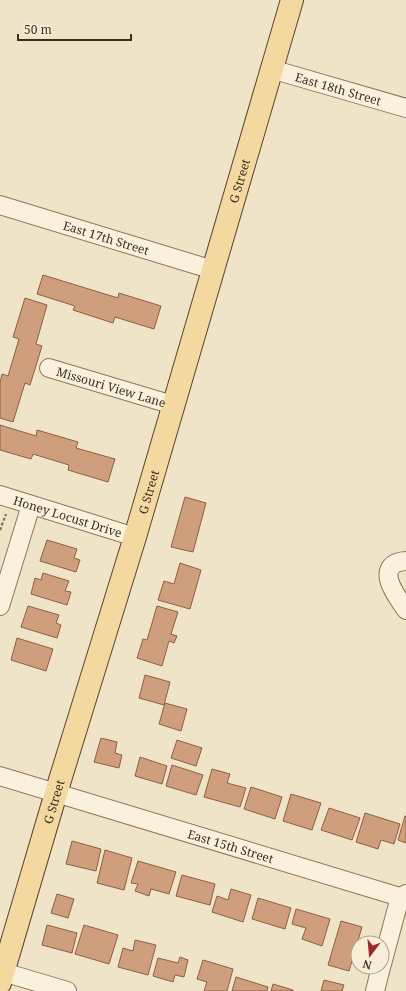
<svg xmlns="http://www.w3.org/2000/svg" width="406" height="991" viewBox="0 0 406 991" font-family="'Noto Serif',serif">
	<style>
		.building { fill: #cf9f7d; stroke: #8d5f41 }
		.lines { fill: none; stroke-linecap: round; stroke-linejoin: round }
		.minor-casing { stroke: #8d765c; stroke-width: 20 }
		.major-casing { stroke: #5b4430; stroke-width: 24 }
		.path { stroke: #8d765c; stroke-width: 2.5; stroke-dasharray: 3 2; stroke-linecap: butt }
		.minor { stroke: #faf1dc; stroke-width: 18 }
		.major { stroke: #f3d9a0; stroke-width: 22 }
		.labels { text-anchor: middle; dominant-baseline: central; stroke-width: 3.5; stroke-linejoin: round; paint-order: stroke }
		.street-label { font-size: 12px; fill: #3d2e20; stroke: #f7eed8 }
	</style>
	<rect width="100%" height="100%" fill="#f0e4c8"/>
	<path class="building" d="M43,275L118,298L119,293L161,306L154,329L115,317L113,323L73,310L75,306L37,294Z
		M25,298L47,305L36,344L42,346L30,385L25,383L13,422L0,418V383L2,374L8,376L19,339L13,337Z
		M0,425L36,436L37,430L78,442L76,448L115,459L108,482L68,470L69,465L33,454L31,459L0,450Z
		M185,497L206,503L193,552L171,547Z
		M47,540L77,549L74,558L80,560L76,572L40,561Z
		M180,563L201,570L190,609L158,600L164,581L174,584Z
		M43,573L69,581L65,591L71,592L67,605L31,594L35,578L41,580Z
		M28,606L59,615L56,623L61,625L57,638L21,627Z
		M157,606L178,612L171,634L177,636L174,643L169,641L162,666L137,658L143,639L147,640Z
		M17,638L53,649L46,671L11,660Z
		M145,675L170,682L164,705L139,698Z
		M165,703L187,709L181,731L159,724Z
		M101,738L117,742L115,753L122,755L119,768L94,762Z
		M177,740L202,748L196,766L171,758Z
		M140,757L167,766L162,784L135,776Z
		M172,765L203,775L196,795L166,786Z
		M212,769L230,774L227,783L246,788L240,807L204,797Z
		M251,787L282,797L275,819L244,809Z
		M291,794L321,803L312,830L283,821Z
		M329,808L360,818L352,840L321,830Z
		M365,813L400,824L394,844L381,840L378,849L356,842Z
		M405,816H406V843L398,840Z
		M72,841L101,849L96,871L66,864Z
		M105,850L132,858L124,890L97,883Z
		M138,861L176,872L169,894L151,889L149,896L135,891L138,884L131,883Z
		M182,875L215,884L210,905L176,896Z
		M231,889L251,895L243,922L212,912L217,896L228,900Z
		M57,894L74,899L68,918L51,913Z
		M258,898L291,908L285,929L252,919Z
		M296,909L330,919L322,946L302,939L306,928L292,924Z
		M341,921L362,927L349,971L328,965Z
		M47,925L77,933L72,953L42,945Z
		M84,925L118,935L109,964L75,954Z
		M135,940L156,945L148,975L118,967L123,948L133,951Z
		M180,957L188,960L184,977L175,975L173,982L153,976L158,958L178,963Z
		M203,960L233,969L227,991H204L207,982L197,979Z
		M236,977L268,987L267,991H232Z
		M324,980L344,985L342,991H321Z
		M273,984L293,990V991H271Z"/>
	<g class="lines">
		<defs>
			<g id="minor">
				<path id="s1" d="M271,69L406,108"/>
				<path id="s2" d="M0,205L213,270"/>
				<path id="s3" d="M49,368L173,405"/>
				<path id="s4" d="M0,495L135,537"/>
				<path d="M406,561C403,561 399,562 396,563C377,573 399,599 406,610"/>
				<path d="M0,606L31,505"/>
				<path id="s5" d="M0,776L400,897L406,894"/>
				<path d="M382,964L400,897"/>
				<path d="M3,972L67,991"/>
				<path d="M375,991L381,967"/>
			</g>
			<g id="major">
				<path id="s6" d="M0,983L56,793L135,537L292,0"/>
			</g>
		</defs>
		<use href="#minor" class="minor-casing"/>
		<use href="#major" class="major-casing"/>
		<path class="path" d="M0,530L6,514"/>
		<use href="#minor" class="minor"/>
		<use href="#major" class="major"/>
	</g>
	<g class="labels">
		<g class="street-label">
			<text stroke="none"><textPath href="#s1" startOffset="70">East 18th Street</textPath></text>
			<text stroke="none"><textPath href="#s6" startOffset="837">G Street</textPath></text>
			<text stroke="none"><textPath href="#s2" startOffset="111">East 17th Street</textPath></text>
			<text stroke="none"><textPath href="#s3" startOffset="65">Missouri View Lane</textPath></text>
			<text stroke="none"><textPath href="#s6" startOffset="513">G Street</textPath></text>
			<text stroke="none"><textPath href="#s4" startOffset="71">Honey Locust Drive</textPath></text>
			<text stroke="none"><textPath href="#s6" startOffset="189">G Street</textPath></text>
			<text stroke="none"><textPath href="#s5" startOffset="241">East 15th Street</textPath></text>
		</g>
	</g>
	<g transform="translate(370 955) rotate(196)"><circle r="19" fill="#f7eed8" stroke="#ada18e"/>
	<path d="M0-3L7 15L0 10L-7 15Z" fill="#9e2a2b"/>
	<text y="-6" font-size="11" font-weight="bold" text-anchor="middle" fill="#3d2e20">N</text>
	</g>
	<path d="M18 34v6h113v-6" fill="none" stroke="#3d2e20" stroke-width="2"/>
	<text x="24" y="34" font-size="12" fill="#3d2e20" stroke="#f7eed8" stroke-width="3" paint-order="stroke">50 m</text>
</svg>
